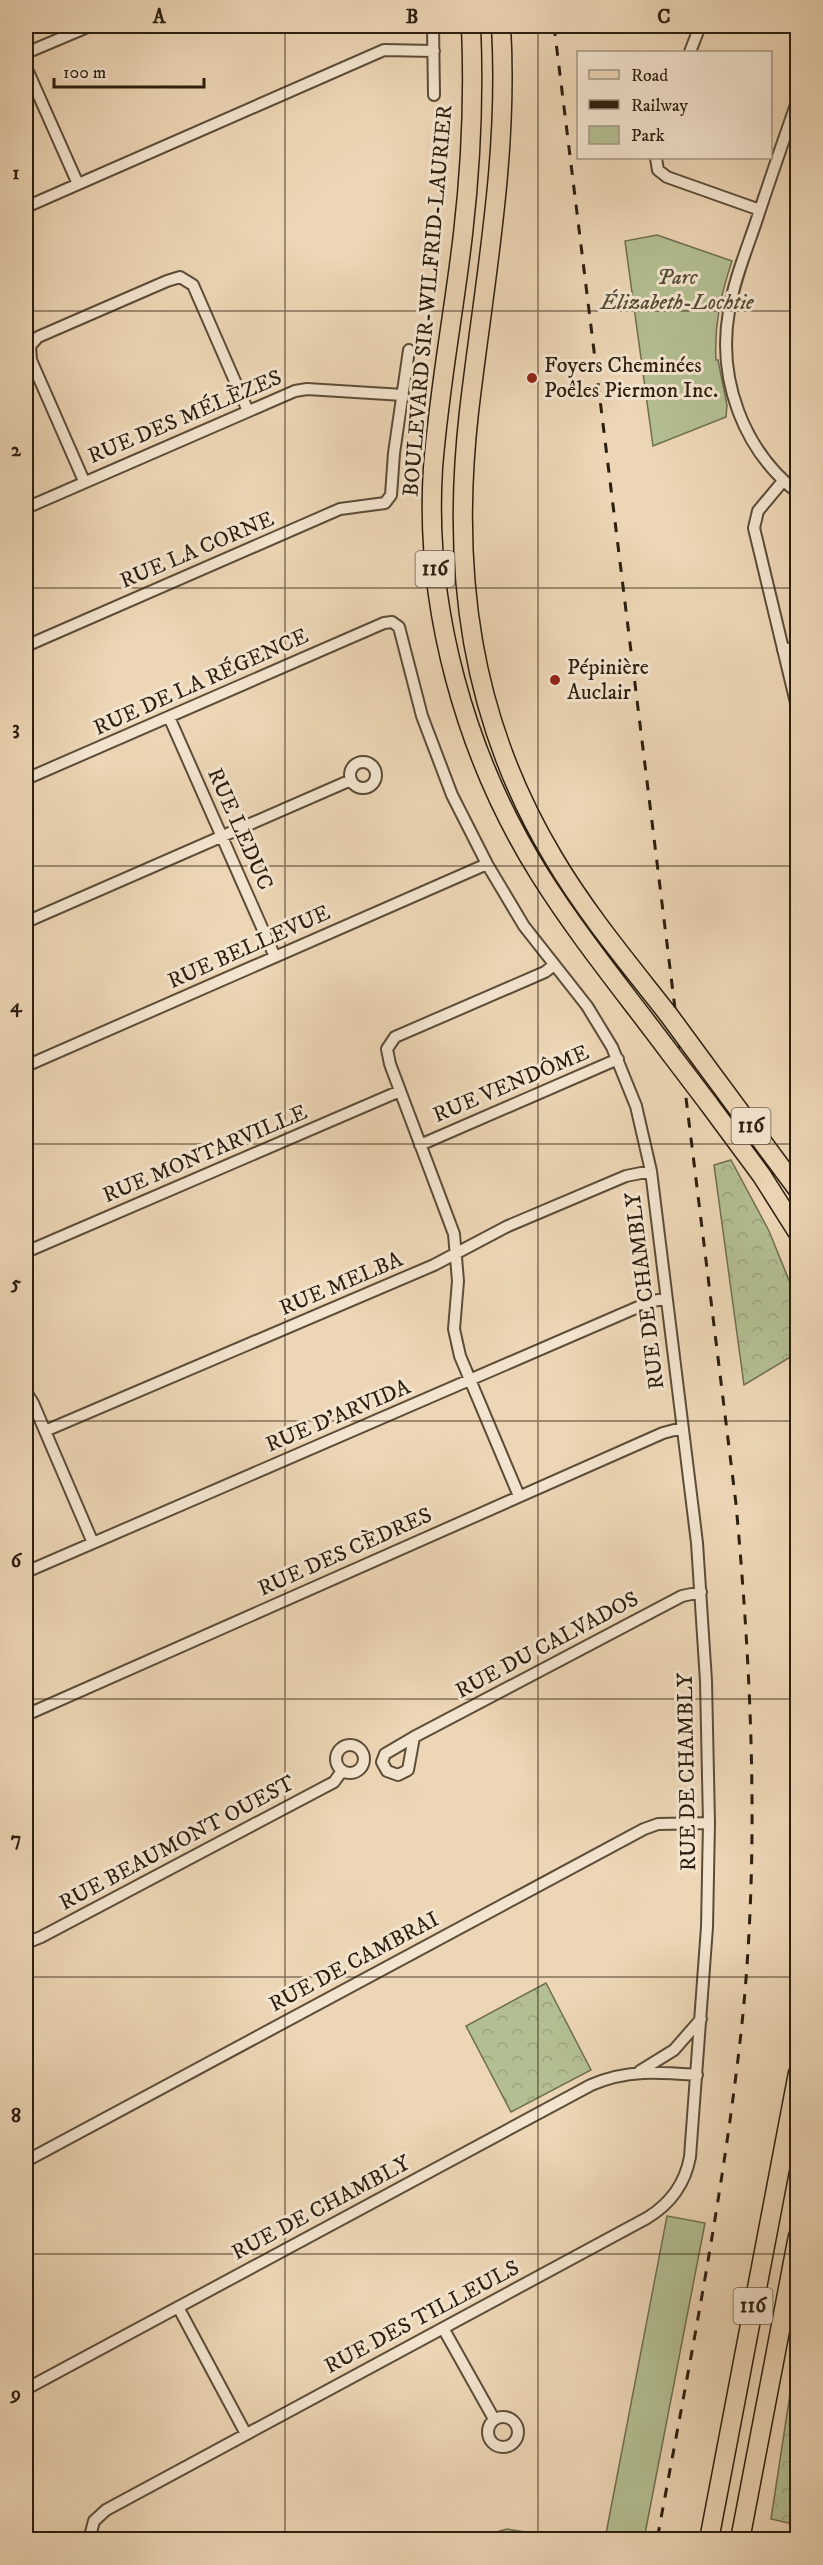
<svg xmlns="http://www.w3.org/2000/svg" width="823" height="2565" viewBox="0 0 823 2565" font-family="'IM FELL DW Pica',serif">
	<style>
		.forest { fill: url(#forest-crowns); stroke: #706e50; stroke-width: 1.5 }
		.park { fill: #b3bf92; stroke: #706e50; stroke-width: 1.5 }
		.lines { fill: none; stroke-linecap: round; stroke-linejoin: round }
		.street-casing { stroke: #5c4c38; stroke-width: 14 }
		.primary-casing { stroke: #2c1e0f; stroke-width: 21 }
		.street { stroke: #f3e4cf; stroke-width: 10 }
		.primary { stroke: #edd6b5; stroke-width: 18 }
		.rail { stroke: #2c1e0f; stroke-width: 3; stroke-dasharray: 10 10; stroke-linecap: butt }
		.primary-bridge-casing { stroke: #2c1e0f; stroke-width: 21; stroke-linecap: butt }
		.primary-bridge { stroke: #edd6b5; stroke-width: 18 }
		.grid { fill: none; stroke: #2c1e0f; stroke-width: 1.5; stroke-opacity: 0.55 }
		.poi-dot { fill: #8f2418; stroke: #f3e4cf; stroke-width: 2 }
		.labels { text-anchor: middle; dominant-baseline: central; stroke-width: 6; stroke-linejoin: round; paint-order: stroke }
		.shield { fill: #f3e4cf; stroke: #685949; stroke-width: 1.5 }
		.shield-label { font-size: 21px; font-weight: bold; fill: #2c1e0f }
		.park-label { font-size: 22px; font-style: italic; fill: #544e36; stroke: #f3e4cf }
		.street-label { font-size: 22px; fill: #2c1e0f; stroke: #f3e4cf }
		.poi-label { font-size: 22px; fill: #2c1e0f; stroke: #f3e4cf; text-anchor: start }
		.neatline { fill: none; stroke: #2c1e0f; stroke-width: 2 }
		.grid-label { font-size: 20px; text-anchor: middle; font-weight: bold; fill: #2c1e0f }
	</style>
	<defs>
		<pattern id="forest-crowns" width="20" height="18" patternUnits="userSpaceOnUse" patternTransform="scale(1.5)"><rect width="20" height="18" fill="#b3bf92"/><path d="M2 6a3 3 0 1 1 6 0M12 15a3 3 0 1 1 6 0" fill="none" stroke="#9aa47d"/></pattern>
	</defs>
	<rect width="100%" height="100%" fill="#edd6b5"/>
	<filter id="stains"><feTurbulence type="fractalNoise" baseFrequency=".00333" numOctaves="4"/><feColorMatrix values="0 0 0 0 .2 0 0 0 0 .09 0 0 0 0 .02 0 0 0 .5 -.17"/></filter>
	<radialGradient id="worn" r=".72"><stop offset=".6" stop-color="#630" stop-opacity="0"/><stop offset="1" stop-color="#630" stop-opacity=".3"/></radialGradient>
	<path class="forest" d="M731,1160L769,1231L797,1300V1353L744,1385L714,1165Z
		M546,1983L591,2070L511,2112L466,2026Z
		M797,2348L798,2525H797L771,2519Z"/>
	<path class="park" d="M657,235L732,261C721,294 714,324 716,360H718L727,405L726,417L653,446L625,241Z
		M667,2216L705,2223L644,2539H605Z
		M507,2529L571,2539H488L489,2534Z"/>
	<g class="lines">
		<defs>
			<path id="street" d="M433,26L434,95
				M690,52L700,26
				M26,53L90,26
				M26,67L78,184
				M798,99C784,139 770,179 757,219C747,249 734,280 729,311C717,379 743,450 798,493
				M656,158L658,170L667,177L760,210
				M26,207L384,50L434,51
				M84,481L31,360L30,346L38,337L167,281L180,277L193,285L248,411
				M783,481L758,511L754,528L798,711
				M26,508L295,391L307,389L403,395
				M26,646L340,509L385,503L391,495L394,453L409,350
				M783,650L798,647
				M169,717L275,957
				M350 775a13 13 0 1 1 26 0a13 13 0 1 1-26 0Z
				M26,779L384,623L392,622L399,627L422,716L452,795L487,864L524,926L587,1006L612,1047L636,1106L651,1171L697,1543L706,1681L709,1823L707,1927L690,2157C685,2184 670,2204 647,2218L106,2510L94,2521L89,2540
				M26,922L351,780
				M26,1066L487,864
				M420,1145L618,1059
				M26,1252L400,1091
				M26,1392L33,1403L93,1543
				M45,1431L434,1265L508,1226L626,1176L651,1171
				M519,1496L460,1356L454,1329L458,1281L454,1234L390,1064L387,1049L395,1037L545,972L554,965
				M26,1572L652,1301L666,1299
				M26,1715L663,1433L682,1428
				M414,1737L682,1596L701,1592
				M414,1737L408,1770L398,1775L387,1771L382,1762L385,1754Z
				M336 1759a14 14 0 1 1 28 0a14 14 0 1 1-28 0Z
				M26,1943L41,1937L334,1782L342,1771
				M640,2071L674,2050L701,2019
				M26,2161L644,1829L658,1824L709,1823
				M178,2307L246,2434
				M443,2328L494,2419
				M26,2389L591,2085C627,2069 660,2072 697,2075
				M488 2432a15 15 0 1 1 30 0a15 15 0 1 1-30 0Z"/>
			<path id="primary" d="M471,26C474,95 471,165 463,234C454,312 439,389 433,468C424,608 466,757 540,875C579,937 626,994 670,1053
				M501,26C509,156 484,283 469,412C451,571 470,718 553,857C586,913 628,963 668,1014
				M704,1063L798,1190
				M708,1103L762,1176L798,1233
				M709,2540L798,2073
				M740,2540L798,2236"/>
		</defs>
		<use href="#street" class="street-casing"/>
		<use href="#primary" class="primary-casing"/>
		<use href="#street" class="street"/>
		<use href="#primary" class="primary"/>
		<path class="rail" d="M554,26L736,1504C752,1680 760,1857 741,2033C722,2203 688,2371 657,2540"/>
		<defs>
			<path id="primary-bridge" d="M668,1014L704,1063
				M670,1053L708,1103"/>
		</defs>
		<use href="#primary-bridge" class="primary-bridge-casing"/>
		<use href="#primary-bridge" class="primary-bridge"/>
	</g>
	<path class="grid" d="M285,26V2540M538,26V2540M26,311H798M26,588H798M26,866H798M26,1144H798M26,1421H798M26,1699H798M26,1977H798M26,2254H798"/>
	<g class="poi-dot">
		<circle cx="532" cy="378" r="6"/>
		<circle cx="555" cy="680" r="6"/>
	</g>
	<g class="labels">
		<g class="shield">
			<rect x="415.5" y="551" width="39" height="36" rx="4.5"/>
			<rect x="731.5" y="1108" width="39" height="36" rx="4.5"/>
			<rect x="733.5" y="2288" width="39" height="36" rx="4.5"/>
		</g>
		<g class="shield-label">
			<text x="435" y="569">116</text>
			<text x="751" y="1126">116</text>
			<text x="753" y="2306">116</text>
		</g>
		<g class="park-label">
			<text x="677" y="277">Parc<tspan x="677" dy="25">Élizabeth-Lochtie</tspan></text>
		</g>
		<g class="street-label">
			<text transform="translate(428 301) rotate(-85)">BOULEVARD SIR-WILFRID-LAURIER</text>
			<text transform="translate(185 417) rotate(-23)">RUE DES MÉLÈZES</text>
			<text transform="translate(197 550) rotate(-23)">RUE LA CORNE</text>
			<text transform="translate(201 682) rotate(-24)">RUE DE LA RÉGENCE</text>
			<text transform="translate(240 829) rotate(66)">RUE LEDUC</text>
			<text transform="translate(249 947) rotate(-24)">RUE BELLEVUE</text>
			<text transform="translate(511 1084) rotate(-23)">RUE VENDÔME</text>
			<text transform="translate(205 1154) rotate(-23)">RUE MONTARVILLE</text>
			<text transform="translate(341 1284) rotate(-23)">RUE MELBA</text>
			<text transform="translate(645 1291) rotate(-97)">RUE DE CHAMBLY</text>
			<text transform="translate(338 1416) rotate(-23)">RUE D'ARVIDA</text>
			<text transform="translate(345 1552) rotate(-24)">RUE DES CÈDRES</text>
			<text transform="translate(547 1645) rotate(-28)">RUE DU CALVADOS</text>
			<text transform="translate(687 1772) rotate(-91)">RUE DE CHAMBLY</text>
			<text transform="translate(177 1843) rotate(-28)">RUE BEAUMONT OUEST</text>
			<text transform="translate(354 1962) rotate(-28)">RUE DE CAMBRAI</text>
			<text transform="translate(321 2208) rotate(-28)">RUE DE CHAMBLY</text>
			<text transform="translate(422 2317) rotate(-28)">RUE DES TILLEULS</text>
		</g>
		<g class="poi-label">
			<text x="544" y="365">Foyers Cheminées<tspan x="544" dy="25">Poêles Piermon Inc.</tspan></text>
			<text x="567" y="667">Pépinière<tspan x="567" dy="25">Auclair</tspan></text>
		</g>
	</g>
	<rect width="823" height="2565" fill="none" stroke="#edd6b5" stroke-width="66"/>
	<rect x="577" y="51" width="195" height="108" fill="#f3e4cf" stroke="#a39582" stroke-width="1.5"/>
	<rect x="589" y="70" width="30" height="9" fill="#edd6b5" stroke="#a39582" stroke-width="1.5"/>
	<text x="631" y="81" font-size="18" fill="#2c1e0f">Road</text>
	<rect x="589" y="100" width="30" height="9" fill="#2c1e0f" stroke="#a39582" stroke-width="1.5"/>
	<text x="631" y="111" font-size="18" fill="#2c1e0f">Railway</text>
	<rect x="589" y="126" width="30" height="18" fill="#b3bf92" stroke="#a39582" stroke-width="1.5"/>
	<text x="631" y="141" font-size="18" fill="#2c1e0f">Park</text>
	<path d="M54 78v9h150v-9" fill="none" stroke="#2c1e0f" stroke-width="3"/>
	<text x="63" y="78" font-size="18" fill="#2c1e0f" stroke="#f3e4cf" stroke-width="4.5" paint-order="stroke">100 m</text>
	<rect x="33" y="33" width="757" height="2499" class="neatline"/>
	<g class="grid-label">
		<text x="159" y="23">A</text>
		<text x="412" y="23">B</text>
		<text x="664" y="23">C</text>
		<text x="16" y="179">1</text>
		<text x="16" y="456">2</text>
		<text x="16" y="734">3</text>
		<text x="16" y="1012">4</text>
		<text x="16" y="1289">5</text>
		<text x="16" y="1567">6</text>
		<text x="16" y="1845">7</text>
		<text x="16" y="2122">8</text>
		<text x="16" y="2400">9</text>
	</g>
	<rect width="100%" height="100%" filter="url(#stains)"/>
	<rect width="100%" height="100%" fill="url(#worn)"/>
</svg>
